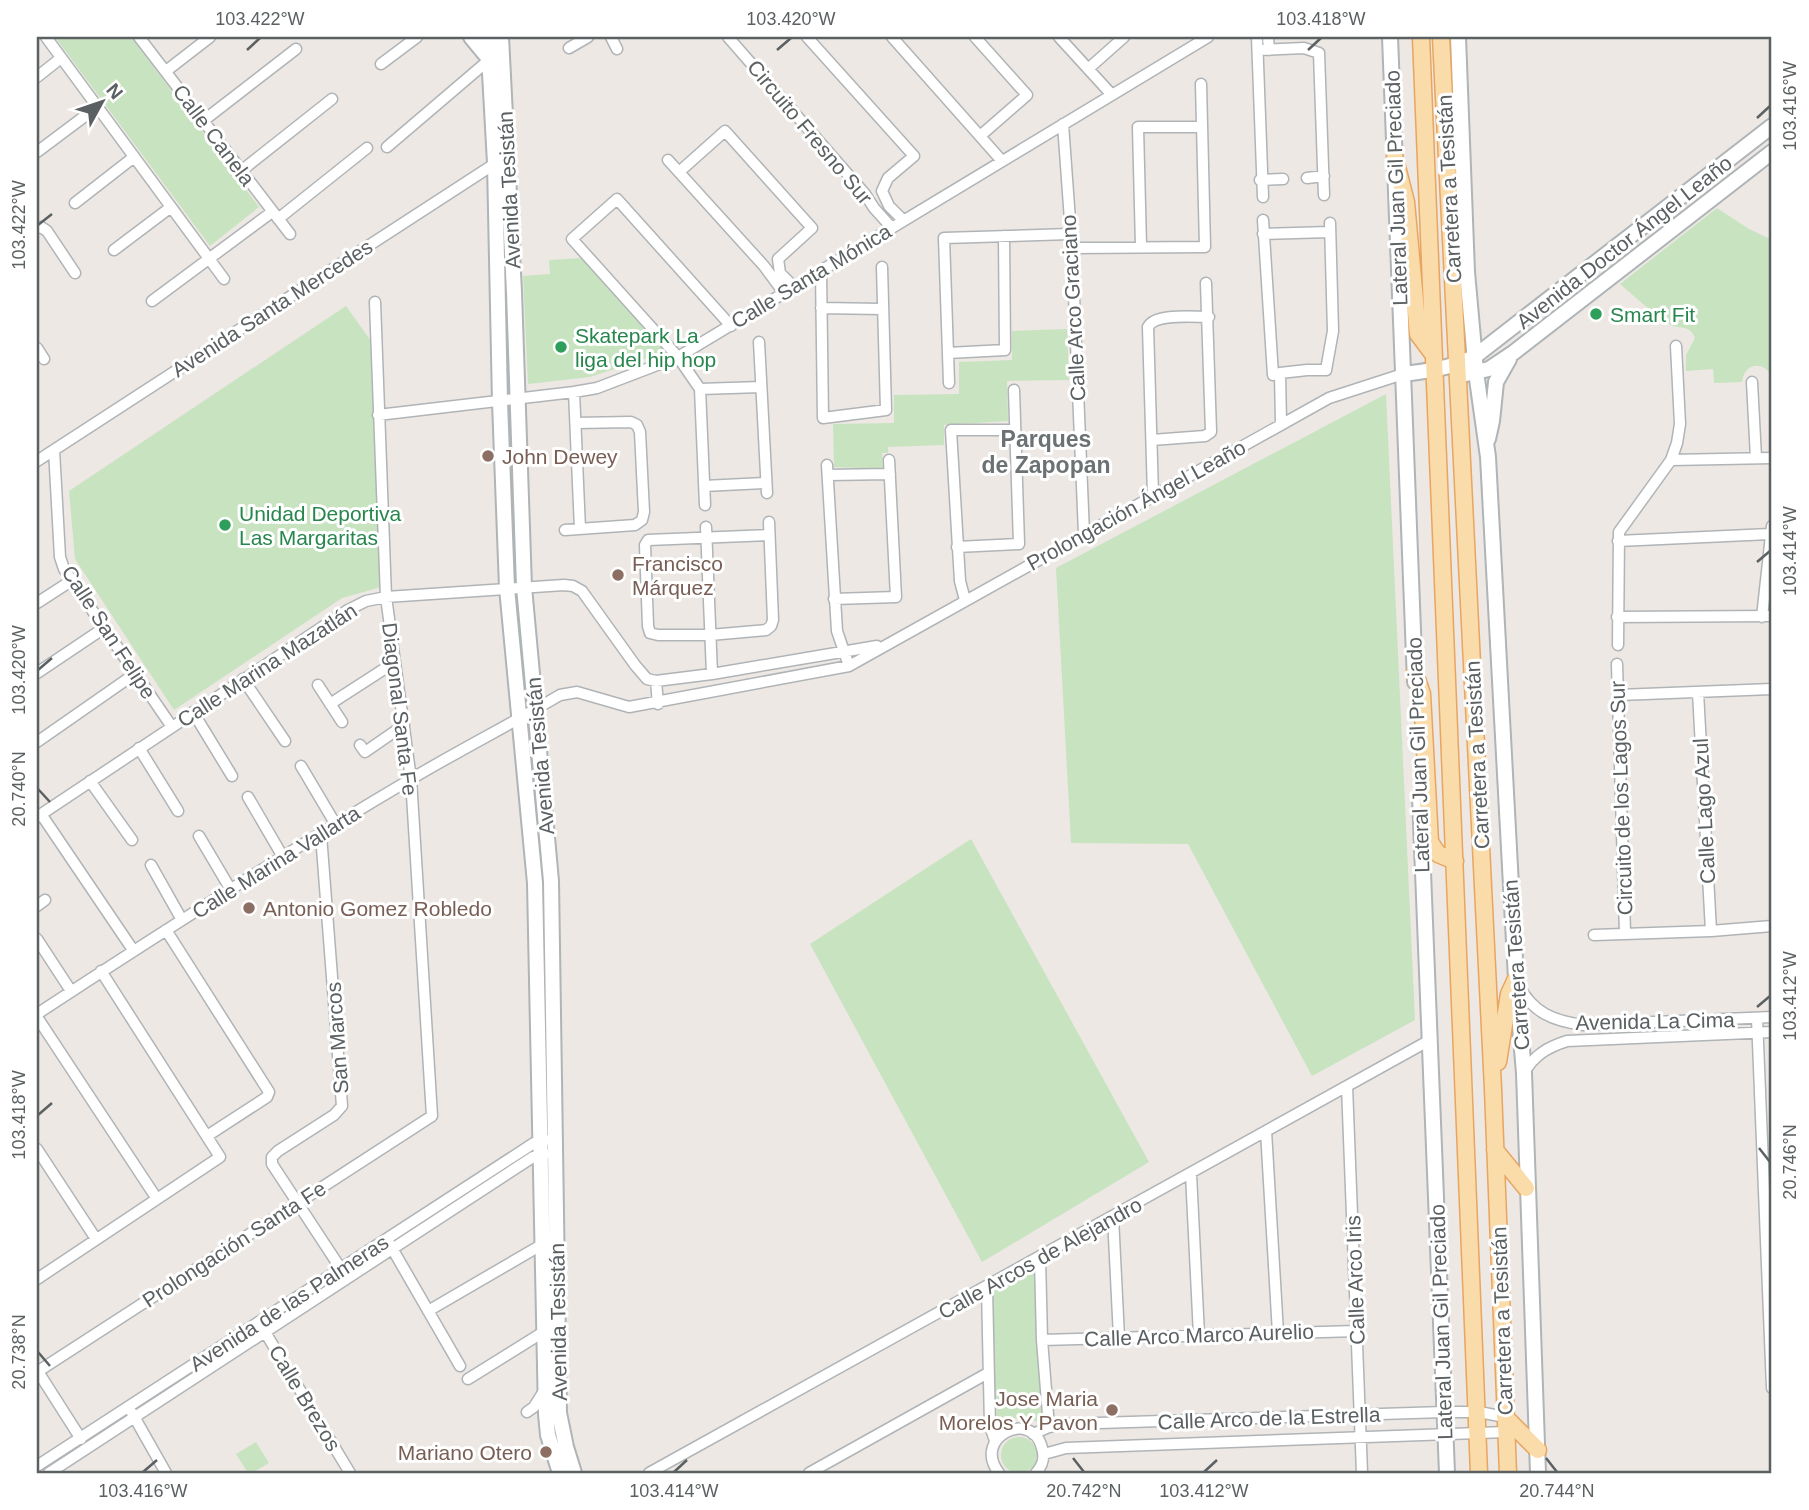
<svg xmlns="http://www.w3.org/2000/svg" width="1809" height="1510" viewBox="0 0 1809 1510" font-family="Helvetica,sans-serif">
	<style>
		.green { fill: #c8e3c0 }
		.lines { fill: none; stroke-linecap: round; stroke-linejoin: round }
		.street-casing { stroke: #b0b4b7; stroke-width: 13 }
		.secondary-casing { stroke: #afb4b7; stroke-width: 18 }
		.primary-casing { stroke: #e8a560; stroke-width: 19 }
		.street { stroke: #fff; stroke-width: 10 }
		.secondary { stroke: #fff; stroke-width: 14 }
		.primary { stroke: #fadcab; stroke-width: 16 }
		.ticks { fill: none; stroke: #5b6062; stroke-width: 2.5 }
		.leisure-dot { fill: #2e9e5b; stroke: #fff; stroke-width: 2.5 }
		.education-dot { fill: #8d6e63; stroke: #fff; stroke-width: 2.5 }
		.labels { text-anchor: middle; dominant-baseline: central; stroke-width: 6; stroke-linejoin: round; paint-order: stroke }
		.street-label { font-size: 21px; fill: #5b6062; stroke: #fff }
		.leisure-label { font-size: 21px; fill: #27864d; stroke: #fff; text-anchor: start }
		.education-label { font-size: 21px; fill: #785e54; stroke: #fff; text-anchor: start }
		.neighbourhood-label { font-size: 23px; font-weight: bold; fill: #6c7274; stroke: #fff }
		.neatline { fill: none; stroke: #5b6062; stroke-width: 2.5 }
		.ticks-label { font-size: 18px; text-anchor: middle; fill: #5b6062 }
	</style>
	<rect width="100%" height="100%" fill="#ede8e3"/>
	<path class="green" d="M55,37H131L259,207L210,246Z
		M1717,208L1749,229L1772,240V377C1764,360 1744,363 1742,382L1714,383L1713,369L1686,371V355L1695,338C1690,325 1681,329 1671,325C1659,319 1632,294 1620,284Z
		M583,258L666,352L590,377L528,384L523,276L550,274L549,260Z
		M346,306L371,341L381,587L342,598L174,710L75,559L69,491Z
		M1067,329L1069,380L1007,381L1008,421L944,425V445L888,447V453H882L883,469L834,467L833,424L894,423V395L959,394V362L1012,360V331Z
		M1386,394L1415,1020L1312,1076L1188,844L1071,843L1056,568Z
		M971,839L1149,1162L982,1262L810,944Z
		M1034,1267L1044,1412L1040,1423C1024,1415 1011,1416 998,1429L993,1372L992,1289Z
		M1001 1455a18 18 0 1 1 36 0a18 18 0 1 1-36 0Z
		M256,1442L269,1463L252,1473H248L236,1454Z"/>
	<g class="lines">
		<defs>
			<path id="street" d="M46,37L224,279
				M139,37L290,234
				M611,37L617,49
				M728,37L865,194L874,208L891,227
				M807,37L914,156L888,178L882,191L889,206L903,220
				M892,37L1002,161
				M975,37L1027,95L980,136
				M1059,37L1112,95
				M1257,37L1263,197
				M1268,37L1269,50
				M569,48L588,37
				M1258,50L1304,48L1319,53L1324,195
				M381,64L417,37
				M1088,69L1124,37
				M166,71L210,37
				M37,77L61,58
				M203,121L296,49
				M1063,124L1072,248L1084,534
				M387,147L489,60
				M37,152L97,107
				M668,160L764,266L784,293
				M241,171L332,99
				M679,172L725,131L812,228L778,259L780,273L794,287
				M1307,178L1324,176
				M1260,180L1283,179
				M75,203L134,157
				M278,219L367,148
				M1263,220L1273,375L1280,373L1281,424
				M37,228L41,227L47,231L75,273
				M1263,234L1329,232
				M1141,246L1138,127H1202
				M1072,248L1205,247L1201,84
				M114,250L171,207
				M821,271L823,418L886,410L882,267
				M152,301L272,212
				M821,308L882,309
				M759,342L767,493
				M37,348L44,359
				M948,353L1005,350L1004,236
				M1280,373L1307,370H1326L1333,331L1330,223
				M1752,382L1756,458
				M949,383L944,238L1070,234
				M700,389L761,387
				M574,392L580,529
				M378,415L574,392L597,388L678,357L1208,37
				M1152,440L1205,436L1211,432L1206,283
				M54,450L60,557L64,569L172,727
				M1671,460L1772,458
				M37,461L499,161
				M827,465L837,631L849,666
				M828,475L890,474
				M704,486L766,483
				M1153,495L1148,327C1155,313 1193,317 1209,317
				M705,505L700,389L678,357L572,239L617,199L731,326
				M706,527L712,674
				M565,530L635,525L642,520L644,512L640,432L637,425L631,422L576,423
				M768,535L648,540L645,545L648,626L650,633L658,635H710L766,630L771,626L773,620L769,522
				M1618,541L1770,534
				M957,547L1019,544L1014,390
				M834,599L896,597L889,460
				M965,600L960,581L951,430H1015
				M37,603L71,581
				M1617,617L1772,616
				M1762,617L1772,526
				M1618,645L1619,532L1671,460L1677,443L1680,424L1676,346
				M1617,664L1625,933
				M37,673L104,628
				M243,679L285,741
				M656,681L658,704
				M318,685L342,722
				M1698,692L1711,931
				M1619,695L1772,689
				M330,704L395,662
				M193,712L232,776
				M37,742L136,673
				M360,745L365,752L404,725
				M139,748L178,811
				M301,766L336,825
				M90,781L132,840
				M248,797L283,857
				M41,814L133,950
				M37,817L348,610L366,601L386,597L564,585L573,586L582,591L635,665L647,679L656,681L712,674L877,646
				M321,835L342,1106L334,1115L278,1151L272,1157V1164L341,1269
				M199,836L231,890
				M151,865L182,920
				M37,906L45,900
				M166,930L269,1092L267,1097L207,1136
				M1594,935L1711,931L1772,926
				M37,939L71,991
				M1519,986C1533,1013 1554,1021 1583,1025L1772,1017
				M37,1014C160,933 284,854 411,779C460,750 511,724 560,695L577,692L629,707L849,666L1329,398L1403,374
				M37,1017L157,1199
				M1757,1018L1772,1388
				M1524,1073C1534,1055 1548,1047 1567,1041L1772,1032
				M1347,1086L1362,1473
				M1266,1131L1278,1333
				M37,1149L96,1239
				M1191,1174L1199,1335
				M1113,1217L1119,1337
				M389,1243L460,1366
				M1040,1258L1042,1340L1049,1427
				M37,1279L220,1157L101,971
				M987,1288L990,1426L995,1441
				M428,1311L543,1244
				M262,1327L350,1473
				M1042,1340L1357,1331
				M37,1370L81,1439
				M37,1372L432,1116L411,779L386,597L375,302
				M468,1379L545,1331
				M527,1412L534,1407L544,1391
				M132,1413L166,1473
				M1033,1434L1049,1427L1067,1424L1444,1412H1479L1505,1417
				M1044,1454L1066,1448L1506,1432
				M37,1466L534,1143L546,1140
				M49,1473L533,1157L545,1154
				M649,1473L1430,1040
				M809,1473L988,1373
				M999,1473C971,1437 1032,1408 1042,1448C1045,1458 1043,1465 1036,1473"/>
			<path id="secondary" d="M471,37L490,60
				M488,37L495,163L500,402L507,588L535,883L546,1414L548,1435L560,1473
				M501,37L514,292L524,587L551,881L559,1413L566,1447L574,1473
				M1390,37L1415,682
				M1458,37L1467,272L1476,372L1488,457L1516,979L1524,1073L1538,1473
				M1403,374C1428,371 1451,368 1474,357L1772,126
				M1466,374L1489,369L1513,353L1772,152
				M1488,439L1492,421L1496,382L1509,359
				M1420,797L1447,1473"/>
			<path id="primary" d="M1421,37L1479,1473
				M1441,37L1493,1089L1508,1473
				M1395,159L1406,202L1418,334L1433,354
				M1415,673L1422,694L1430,842L1438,854L1455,861
				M1498,1062L1509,994L1516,979
				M1495,1150L1526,1188
				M1505,1417L1538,1450"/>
		</defs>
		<use href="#street" class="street-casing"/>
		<use href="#secondary" class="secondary-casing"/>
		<use href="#primary" class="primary-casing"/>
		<use href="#street" class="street"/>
		<use href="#secondary" class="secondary"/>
		<use href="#primary" class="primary"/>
	</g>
	<path class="ticks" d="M247,50L260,38M777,50L791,38M1308,50L1321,38M1757,118L1770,106M38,225L52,214M1757,562L1770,551M38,670L52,658M38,789L50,802M1757,1007L1770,996M38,1115L52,1103M1759,1148L1770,1162M38,1352L50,1366M1073,1458L1084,1472M1546,1458L1557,1472M143,1472L157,1460M674,1472L687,1460M1204,1472L1217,1460"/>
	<g class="leisure-dot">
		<circle cx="1596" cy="314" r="7"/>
		<circle cx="561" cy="347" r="7"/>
		<circle cx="225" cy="525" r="7"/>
	</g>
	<g class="education-dot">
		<circle cx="488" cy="456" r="7"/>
		<circle cx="618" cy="575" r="7"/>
		<circle cx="249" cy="908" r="7"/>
		<circle cx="1112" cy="1410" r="7"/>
		<circle cx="546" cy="1452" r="7"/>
	</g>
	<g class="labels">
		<g class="street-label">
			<text transform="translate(810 132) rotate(50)">Circuito Fresno Sur</text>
			<text transform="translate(214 135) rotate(53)">Calle Canela</text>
			<text transform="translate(1396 188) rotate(-92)">Lateral Juan Gil Preciado</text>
			<text transform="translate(1449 189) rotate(-93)">Carretera a Tesistán</text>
			<text transform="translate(509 190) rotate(-93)">Avenida Tesistán</text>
			<text transform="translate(1624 242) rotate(-38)">Avenida Doctor Ángel Leaño</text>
			<text transform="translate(811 276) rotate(-31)">Calle Santa Mónica</text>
			<text transform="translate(272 308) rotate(-33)">Avenida Santa Mercedes</text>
			<text transform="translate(1073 308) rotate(-93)">Calle Arco Graciano</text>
			<text transform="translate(1136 505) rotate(-29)">Prolongación Ángel Leaño</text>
			<text transform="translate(109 632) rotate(57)">Calle San Felipe</text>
			<text transform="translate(267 665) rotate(-33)">Calle Marina Mazatlán</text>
			<text transform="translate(400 709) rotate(83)">Diagonal Santa Fe</text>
			<text transform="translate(1418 755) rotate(-92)">Lateral Juan Gil Preciado</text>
			<text transform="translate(1477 755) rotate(-93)">Carretera a Tesistán</text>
			<text transform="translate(540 756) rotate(-95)">Avenida Tesistán</text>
			<text transform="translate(1621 798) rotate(-92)">Circuito de los Lagos Sur</text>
			<text transform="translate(1704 811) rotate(-93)">Calle Lago Azul</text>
			<text transform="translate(276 862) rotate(-32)">Calle Marina Vallarta</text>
			<text transform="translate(1516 965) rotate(-94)">Carretera Tesistán</text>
			<text transform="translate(1655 1021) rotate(-1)">Avenida La Cima</text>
			<text transform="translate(337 1038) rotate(-94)">San Marcos</text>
			<text transform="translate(234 1244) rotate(-33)">Prolongación Santa Fe</text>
			<text transform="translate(1040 1258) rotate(-29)">Calle Arcos de Alejandro</text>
			<text transform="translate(1355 1280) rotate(-92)">Calle Arco Iris</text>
			<text transform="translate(289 1303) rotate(-33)">Avenida de las Palmeras</text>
			<text transform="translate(1502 1321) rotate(-92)">Carretera a Tesistán</text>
			<text transform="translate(558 1322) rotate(-91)">Avenida Tesistán</text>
			<text transform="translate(1441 1322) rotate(-92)">Lateral Juan Gil Preciado</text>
			<text transform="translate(1199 1335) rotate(-2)">Calle Arco Marco Aurelio</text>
			<text transform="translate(305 1398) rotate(59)">Calle Brezos</text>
			<text transform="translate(1269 1418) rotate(-2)">Calle Arco de la Estrella</text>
		</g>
		<g class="leisure-label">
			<text x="1610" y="314">Smart Fit</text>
			<text x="575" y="335">Skatepark La<tspan x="575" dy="24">liga del hip hop</tspan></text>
			<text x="239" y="513">Unidad Deportiva<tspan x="239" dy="24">Las Margaritas</tspan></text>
		</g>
		<g class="education-label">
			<text x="502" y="456">John Dewey</text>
			<text x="632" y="563">Francisco<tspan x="632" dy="24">Márquez</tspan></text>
			<text x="263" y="908">Antonio Gomez Robledo</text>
			<text x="1098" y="1398" text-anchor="end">Jose Maria<tspan x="1098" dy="24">Morelos Y Pavon</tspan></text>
			<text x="532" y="1452" text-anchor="end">Mariano Otero</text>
		</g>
		<g class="neighbourhood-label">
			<text x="1046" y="439">Parques<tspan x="1046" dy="26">de Zapopan</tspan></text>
		</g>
	</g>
	<rect width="1809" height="1510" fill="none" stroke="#ffffff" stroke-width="77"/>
	<g transform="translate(102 102) rotate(50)" stroke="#ffffff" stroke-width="5" paint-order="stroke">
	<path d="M0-5L12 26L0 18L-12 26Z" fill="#5b6062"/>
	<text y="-10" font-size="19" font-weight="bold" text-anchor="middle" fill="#5b6062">N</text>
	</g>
	<rect x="38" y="38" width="1732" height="1434" class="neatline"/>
	<g class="ticks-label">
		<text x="260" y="25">103.422°W</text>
		<text x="791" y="25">103.420°W</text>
		<text x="1321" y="25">103.418°W</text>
		<text transform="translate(1790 106) rotate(-90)" y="6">103.416°W</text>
		<text transform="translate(19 225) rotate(-90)" y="6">103.422°W</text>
		<text transform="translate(1790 551) rotate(-90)" y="6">103.414°W</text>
		<text transform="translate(19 670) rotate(-90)" y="6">103.420°W</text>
		<text transform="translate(19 789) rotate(-90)" y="6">20.740°N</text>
		<text transform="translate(1790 996) rotate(-90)" y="6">103.412°W</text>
		<text transform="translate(19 1115) rotate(-90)" y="6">103.418°W</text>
		<text transform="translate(1790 1162) rotate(-90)" y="6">20.746°N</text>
		<text transform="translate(19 1352) rotate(-90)" y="6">20.738°N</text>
		<text x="143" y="1497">103.416°W</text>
		<text x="674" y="1497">103.414°W</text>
		<text x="1084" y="1497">20.742°N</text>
		<text x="1204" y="1497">103.412°W</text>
		<text x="1557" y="1497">20.744°N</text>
	</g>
</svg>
